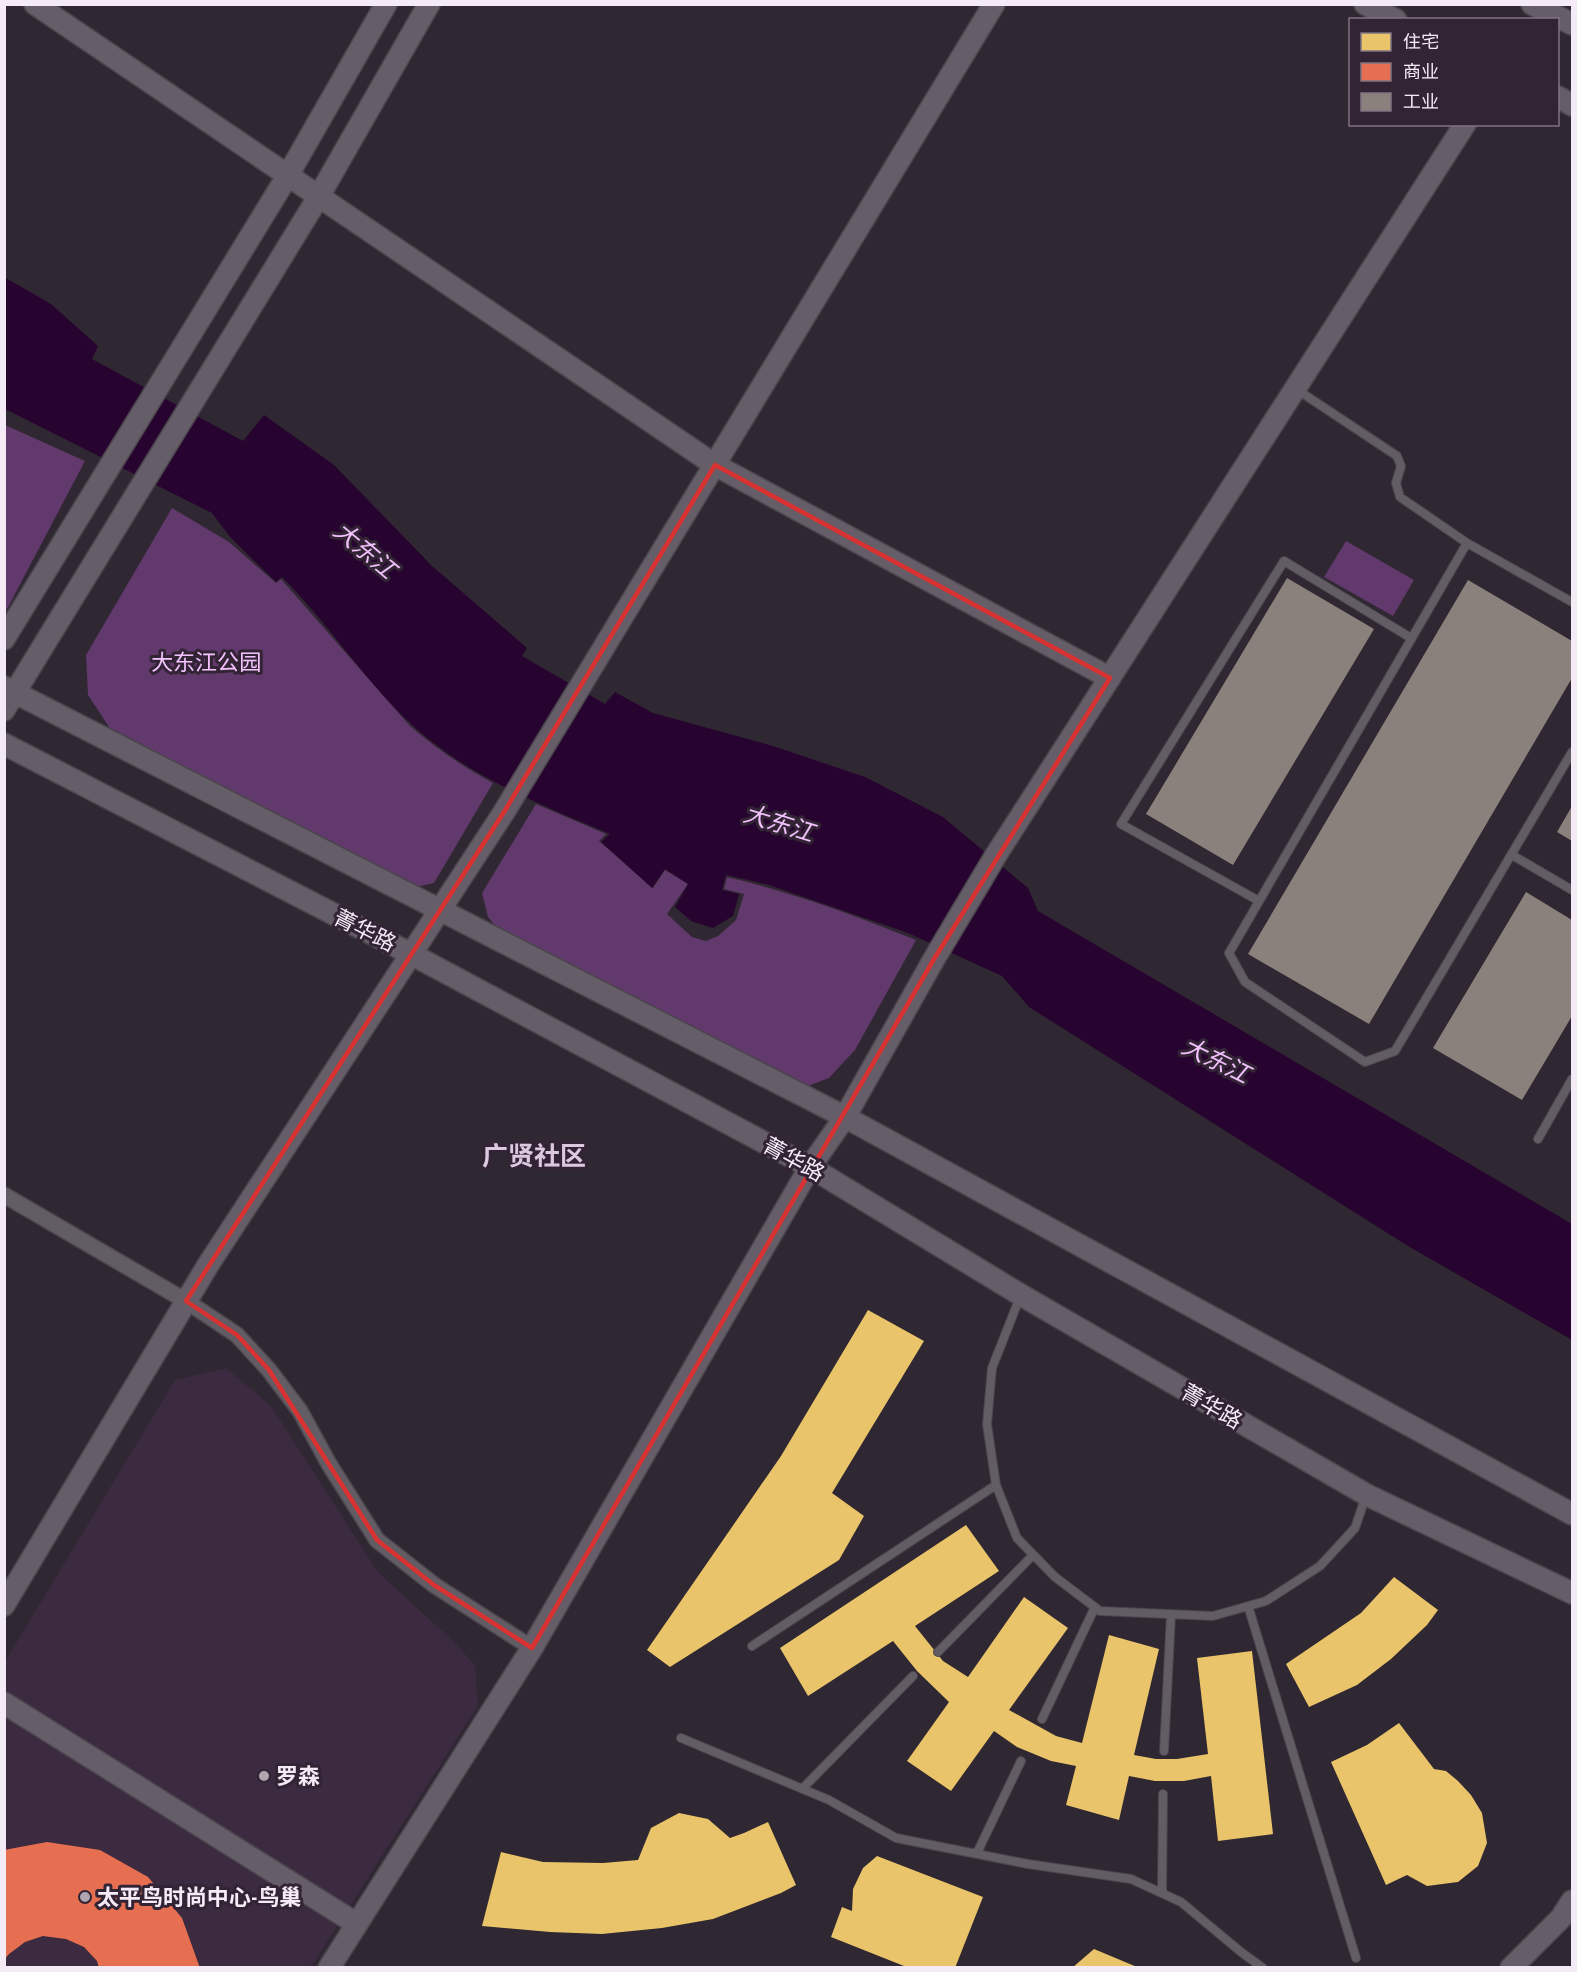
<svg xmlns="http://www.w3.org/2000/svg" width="1577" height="1972" viewBox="0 0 1577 1972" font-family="'PT Sans Narrow','Noto Sans SC',sans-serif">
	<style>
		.built { fill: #3b2a40 }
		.green { fill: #62396c }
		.water { fill: #27042f }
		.homes { fill: #e9c46a }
		.shops { fill: #e76f51 }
		.industry { fill: #8a817c }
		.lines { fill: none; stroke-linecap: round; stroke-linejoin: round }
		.lane-casing { stroke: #4b454d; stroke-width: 10 }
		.street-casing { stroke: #4b454d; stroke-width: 18 }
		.secondary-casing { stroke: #4b454d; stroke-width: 24 }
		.lane { stroke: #625c64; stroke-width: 8 }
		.street { stroke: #625c64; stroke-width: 15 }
		.secondary { stroke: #655d67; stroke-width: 21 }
		.marked { fill: none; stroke: #d83232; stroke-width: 4.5; stroke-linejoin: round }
		.poi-dot { fill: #b0a6b2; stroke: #322335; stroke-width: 2 }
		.labels { text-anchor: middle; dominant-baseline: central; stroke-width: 6; stroke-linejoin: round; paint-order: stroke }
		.park-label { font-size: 22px; fill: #f2c2fd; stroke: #322335 }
		.street-label { font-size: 22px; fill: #f5ebf7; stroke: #322335 }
		.poi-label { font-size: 22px; font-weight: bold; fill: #f5ebf7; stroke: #322335; text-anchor: start }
		.water-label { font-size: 24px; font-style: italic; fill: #f0c1fb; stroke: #322335 }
		.quarter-label { font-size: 26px; font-weight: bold; fill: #dcc9e0; stroke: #322335 }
	</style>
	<rect width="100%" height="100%" fill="#2f2731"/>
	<path class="built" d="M226,1368L271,1406L378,1572L450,1638L475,1665L478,1706L311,1967H5L4,1663L175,1380Z"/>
	<path class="green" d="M5,425L85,461L5,613Z
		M172,508L229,542L276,583L281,579L410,726C436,748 463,767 493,783L434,883L416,887L171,763L111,730L88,695L86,655Z
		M1346,541L1414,580L1393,616L1324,577Z
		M536,804L606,834L599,841L653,888L665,870L688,884L667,914L692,937L706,941L718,936L736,920L744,894L724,889L727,877C792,892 854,915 916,940L855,1050L829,1078L803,1088L502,934L488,917L482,893Z"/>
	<path class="water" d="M4,277L51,304L98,346L92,359L243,441L264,415L334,465L432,566L527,648L522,656L605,704L615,692L653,713L773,746L865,777L943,817L1028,888L1038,911L1572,1224V1340L1408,1246L1029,1007L1002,976L908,933L769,885L726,875L722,890L739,894L733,916L713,928L691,921L675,907L688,884L665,869L652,888L601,842L610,834C540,805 463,774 408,721C362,677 327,622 282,577L276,582L230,537L212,513L5,409Z"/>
	<path class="homes" d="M868,1310L924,1341L832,1493L864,1516L839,1560L670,1667L647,1650L781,1456Z
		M966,1525L999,1571L915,1626L943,1661L968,1677L1024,1597L1068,1628L1009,1710L1056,1736L1082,1743L1109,1635L1159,1649L1134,1755L1156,1759H1177L1208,1754L1197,1658L1252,1651L1273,1834L1218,1841L1211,1776L1184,1781H1155L1129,1776L1119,1820L1066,1805L1076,1766L1051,1761L1017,1747L994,1731L951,1791L907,1761L949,1702L917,1671L893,1641L808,1696L780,1648Z
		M1394,1577L1438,1610L1427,1625L1391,1659L1357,1685L1309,1707L1286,1664L1361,1613Z
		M1399,1723L1434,1769L1446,1771L1458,1781L1471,1795L1482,1813L1487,1843L1478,1866L1458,1882L1427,1886L1407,1875L1386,1885L1331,1762L1367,1745Z
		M679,1813L708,1819L730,1838L744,1833L768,1822L796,1885L781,1893L713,1919L662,1928L602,1934L550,1932L482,1926L501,1852L543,1862L603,1863L638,1860L651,1828Z
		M877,1856L983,1897L955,1968H909L831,1937L842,1907L852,1911L853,1889L863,1868Z
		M1094,1949L1137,1967V1968H1072Z"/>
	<path class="shops" d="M47,1842L100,1850L148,1877L182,1918L200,1968H99L97,1961L84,1947L66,1939L43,1936L25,1942L9,1954L4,1960V1850Z"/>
	<path class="industry" d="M1287,578L1374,629L1233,865L1146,814Z
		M1468,580L1572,641V678L1369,1024L1248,954Z
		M1572,806V841L1557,832Z
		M1526,892L1572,920V1016L1522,1100L1433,1048Z"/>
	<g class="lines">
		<defs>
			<path id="lane" d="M1296,389L1397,456L1401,466L1396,483L1400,497L1467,543L1572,602
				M1467,543L1229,953L1245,982L1365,1062L1395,1051L1572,752
				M1512,855L1572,890
				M1259,901L1121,824L1284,561L1411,638
				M1538,1139L1572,1079
				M1020,1297L992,1368L987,1424L996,1485L1017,1538L1055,1577L1100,1611L1213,1616L1266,1601L1320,1566L1355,1528L1366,1496
				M1248,1606L1356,1958
				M752,1646L996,1485
				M938,1652L1033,1555
				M1042,1719L1095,1607
				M681,1738L829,1800L896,1838L1028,1864L1131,1879L1181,1902L1241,1952L1263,1968
				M1164,1751L1171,1615
				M802,1789L913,1676
				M977,1853L1021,1761
				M1162,1893L1163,1794"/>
			<path id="street" d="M4,1195L186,1301L237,1335L269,1370L300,1411L329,1464L377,1540L434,1585L532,1648"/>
			<path id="secondary" d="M35,4L715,465L1110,678
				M1365,4L1396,20
				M1532,4L1572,24
				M1558,97L1572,105
				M4,639L288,175L386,4
				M4,687L845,1117L1572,1514
				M4,710L319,196L429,4
				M4,744L411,954L810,1167L1021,1295L1367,1495L1572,1593
				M4,1605L208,1265L504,812L994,4
				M4,1703L357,1924
				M329,1968L532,1648L810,1167L845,1117L934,959L996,855L1465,124
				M1511,1968L1561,1918L1572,1901"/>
		</defs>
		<use href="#lane" class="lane-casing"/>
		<use href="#street" class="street-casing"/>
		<use href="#secondary" class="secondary-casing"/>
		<use href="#lane" class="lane"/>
		<use href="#street" class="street"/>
		<use href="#secondary" class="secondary"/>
	</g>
	<path class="marked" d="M715,465L1110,678L934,959L532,1648L434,1585L377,1540L269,1370L237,1335L186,1301L504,812Z"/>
	<g class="poi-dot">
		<circle cx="264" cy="1776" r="6"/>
		<circle cx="85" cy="1897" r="6"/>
	</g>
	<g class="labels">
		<g class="park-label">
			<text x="206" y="662">大东江公园</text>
		</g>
		<g class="street-label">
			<text transform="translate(365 930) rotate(27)">菁华路</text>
			<text transform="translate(794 1159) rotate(29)">菁华路</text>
			<text transform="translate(1212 1406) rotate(30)">菁华路</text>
		</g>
		<g class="poi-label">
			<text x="276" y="1776">罗森</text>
			<text x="97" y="1897">太平鸟时尚中心-鸟巢</text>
		</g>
		<g class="water-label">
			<text transform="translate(365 550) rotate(40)">大东江</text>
			<text transform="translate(779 823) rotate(17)">大东江</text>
			<text transform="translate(1216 1060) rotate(26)">大东江</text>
		</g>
		<g class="quarter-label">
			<text x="534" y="1155">广贤社区</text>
		</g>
	</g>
	<rect width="1577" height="1972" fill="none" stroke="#f5ebf7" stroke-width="12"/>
	<rect x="1349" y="18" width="210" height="108" fill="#322335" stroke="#807383" stroke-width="1.5"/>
	<rect x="1361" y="33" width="30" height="18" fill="#e9c46a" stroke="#807383" stroke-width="1.5"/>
	<text x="1403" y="48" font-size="18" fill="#f5ebf7">住宅</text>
	<rect x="1361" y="63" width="30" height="18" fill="#e76f51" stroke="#807383" stroke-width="1.5"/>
	<text x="1403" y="78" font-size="18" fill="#f5ebf7">商业</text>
	<rect x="1361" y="93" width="30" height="18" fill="#8a817c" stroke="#807383" stroke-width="1.5"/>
	<text x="1403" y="108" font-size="18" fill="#f5ebf7">工业</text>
</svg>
